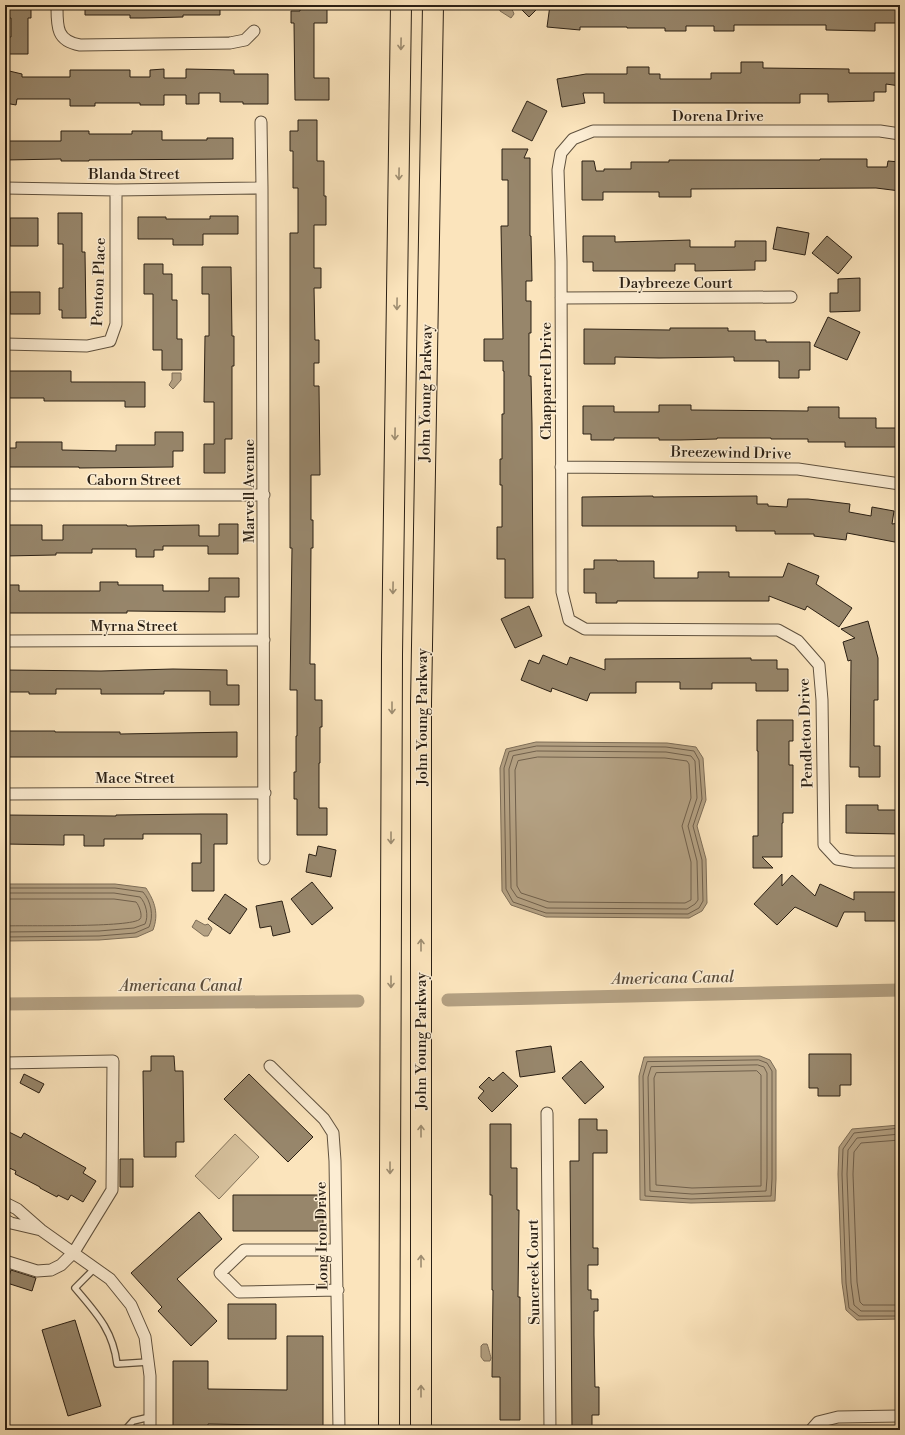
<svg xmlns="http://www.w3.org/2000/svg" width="905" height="1435" viewBox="0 0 905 1435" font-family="'Libre Bodoni',serif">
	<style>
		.green { fill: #d8c39f; stroke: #82725a }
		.water { fill: #b4a183; stroke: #7d6d57 }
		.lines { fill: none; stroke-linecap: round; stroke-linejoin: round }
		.shore { stroke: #70604c; stroke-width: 1 }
		.canal { stroke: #b4a183; stroke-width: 13 }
		.building { fill: #97866b; stroke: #2b2014 }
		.lane-casing { stroke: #5f513e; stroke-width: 8 }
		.street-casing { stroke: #5f513e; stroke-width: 13 }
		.highway-casing { stroke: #2b2014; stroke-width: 22 }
		.lane { stroke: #fcedd3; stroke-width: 5.5 }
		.street { stroke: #fcedd3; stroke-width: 11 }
		.highway { stroke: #fbe4bc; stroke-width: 20 }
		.oneway { stroke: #9d8c70 }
		.labels { text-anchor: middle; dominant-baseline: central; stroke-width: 3; stroke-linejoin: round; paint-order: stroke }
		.street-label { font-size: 15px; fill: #2b2014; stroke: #fcedd3 }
		.water-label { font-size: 16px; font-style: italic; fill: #5b4d3b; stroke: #fcedd3 }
	</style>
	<rect width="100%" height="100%" fill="#fbe4bc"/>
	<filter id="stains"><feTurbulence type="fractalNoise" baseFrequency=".005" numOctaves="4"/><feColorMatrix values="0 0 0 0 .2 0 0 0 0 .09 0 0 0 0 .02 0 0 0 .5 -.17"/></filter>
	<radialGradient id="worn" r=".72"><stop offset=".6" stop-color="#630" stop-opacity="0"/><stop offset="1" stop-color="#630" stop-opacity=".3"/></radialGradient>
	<path class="green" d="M235,1134L259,1157L219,1199L195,1176Z"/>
	<path class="water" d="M499,5C507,5 512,7 514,14L511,18L500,11Z
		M172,373H181V380L173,389L169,385L172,380Z
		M536,742L667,743L696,747L703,758L706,800L697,826L706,859L707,903L702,911L689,918L546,917L511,905L502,891L500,768L506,749Z
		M5,884H115L146,888C155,902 159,914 153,930L137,937L99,940L5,941Z
		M196,920L205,925L208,924L211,927L212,929L208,936H204L192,927Z
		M760,1056L770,1060L776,1070V1179L775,1201L691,1203L640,1200L639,1076L644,1057Z
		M900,1125V1319L857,1320L846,1310L842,1283L838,1174L839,1147L852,1129Z
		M483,1344H487C488,1346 490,1354 491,1358L490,1361H484L481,1357V1346Z"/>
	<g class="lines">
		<path class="shore" d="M537,746L666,747L694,751L699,760L702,799L693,826L702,860L703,901L699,908L688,914L546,913L513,902L506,889L504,768L509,752Z
			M537,751L666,752L691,756L695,761L697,798L688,826L697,861L698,900L695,904L687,909L547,908L517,897L511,888L509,769L513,756Z
			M538,757L665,758L687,761L689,764L691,798L682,826L691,862V900L685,903L549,902L521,893L517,886L515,770L518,761Z
			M5,888H115L143,892C151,901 154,916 149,927L135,933L99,936L5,937
			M5,893H114L140,897C146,903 149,916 145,924L134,928L99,931L5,932
			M5,899H114L136,902C139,905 143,916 140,919C132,928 23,925 5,926
			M759,1060L767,1063L772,1071V1179L771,1196L691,1199L645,1196L643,1076L647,1062Z
			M758,1065L764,1067L767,1073V1178L766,1191L692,1194L650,1191L648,1077L651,1067Z
			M757,1071L761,1075V1186L692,1188L656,1185L654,1078L656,1073Z
			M900,1128L854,1133L843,1149L842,1174L846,1283L849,1308L859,1316H900
			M900,1134L857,1138L848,1150L847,1174L851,1283L854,1305L861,1311H900
			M900,1140L861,1143L854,1152L853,1174L857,1282L860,1302L863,1305H900"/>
		<path class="canal" d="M448,1000L900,990
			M5,1004L358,1001"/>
	</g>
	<path class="building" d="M5,5H31V18H28V54H5V37H11V18H5Z
		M85,5H220V15H183V17L143,18H130V15H85Z
		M300,5H327V23H314V78H329V100H295L294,23H291V11H300Z
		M517,5H541L529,17Z
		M550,5H900V23H875V31L826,30V25H734V31H714V26H686V31H665V28H627V27H580V30L547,27Z
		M741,62H763V68L849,69V73H900V86L886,84V92H874V101L828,102V94H800V103H604V93H583L585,103L562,107L557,79L586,74H627V67H649V74H660V79H711V73H741Z
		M164,69V78H186V69L234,70V74H268V104H243V102H220V93H199V104H186V95H164V105H140V103H95V106H70V99H17L16,105L5,103V70L22,74V77H70V70H130V77H150V70Z
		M527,101L547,111L532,141L512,131Z
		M298,120H317V161H324V196H326V225H314V268H321V288H314L315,340H319V363H314V386H319L320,475H311V520H313V548H311L310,664H315V700H322V727H320V763H319V808H327V835H297V799H294V772H296V736H297V690H290L292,548H290V233H298V188H293V151H290V131H298Z
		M61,131H89V134H132V131H162V140H207V138H233V159L89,160V161H61V159L5,160V141H61Z
		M502,149H528L524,158H530V236H531L532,281H526V301H531V333H529V376H531L532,424L533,598H505V559H497V527H502V485H500V459H502V414H504V371H503V361H484V339H503L501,226H508V180H502Z
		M820,159H867V167H887L888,161L900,162V191L876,188L691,189V197H659V192H603V200H582V161H594L596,171H604V169H631V162H669V160H820Z
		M58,213H82V252H85L86,318H62V310H59V288H63V244H58Z
		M210,216H238V234H203V245H173V239H138V217H166V219H210Z
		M10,218H38V246H10Z
		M777,227L809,233L805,255L773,249Z
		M583,236H615V242L690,240V247H735V241H766V261H755V270L695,271V264H675V271H593V262H583Z
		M827,236L852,257L838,274L812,253Z
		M144,264H163V274H172V300H177V339H182V370H162V350H153V294H144Z
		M202,267H231L232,336H234V366H232V439H225V473H204V444H214V402H204L205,336H209V294H202Z
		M860,278V311L830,312V293H838V279Z
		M10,292H40V314H10Z
		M828,317L860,332L847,360L814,346Z
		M670,328H728V331H755V340H766V342H810V370H799V378H779V361H734V357L659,358L615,357V364H584V329L670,330Z
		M7,371H71V382H145V407H125V401H44V398H7Z
		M659,405H691V410L808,411V407H839V418H876V428H900V447H845V442H808V439H771V438H717V439L680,440H659V438H614V440H591V434H583V406H614V412H659Z
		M155,432H183V451H173V467L79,468V467H7V448H16V442H62V450L116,451V445H155Z
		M653,496V497L757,496V504H768V506L787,507L788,499H808L850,504L849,512L871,516L872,507L894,511L892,524L900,523V543L847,533L846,540L814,536V534H775V531H736V526H582V497Z
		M219,524H238V554H208V546H163V550H154V557H136V549H92V553H56V555L5,556V525H42V540H63V525H127V526L199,525V536H219Z
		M594,560H617V561H654V578H698V572H729V577H783L788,563L819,576L816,584L852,608L839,627L807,606L805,610L769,596V601H617V603H596V593H584V569H594Z
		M209,578H239V597H225V612L127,611V613H5V585H19V591H100V582H118V585H163V591H209Z
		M529,606L542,636L515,648L501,619Z
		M868,621L878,658V700H874V746H880V777H859V767H850L851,660L848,661L843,642L855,638L841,629Z
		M543,655L567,665L570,657L605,670V659L751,658V660H777V669H788V691H756V683H712V689H680V682H636V693H590L587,701L552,688L551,692L521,680L529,660L539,664Z
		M173,669L227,670V685H239V705H210V691H164V694H101V689H56V694H29V692H5V670L101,671Z
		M757,720H793V741H789V765H793V813H783V823H782V857H762L773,868H753V836H758V751H757Z
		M5,731H55V732H120V734L237,732V757H5Z
		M846,805H878V810H900V834L846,833Z
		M201,814H227V844H214V891H192V863H201V834H143V839H104V846H84V835H64V845L5,844V815L116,816V815Z
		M318,846L336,850L331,877L306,872L309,854L316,856Z
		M782,874V886L792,875L815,896L820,884L854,900V892H900V921H865V912H844L837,927L795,907L777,925L754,904Z
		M312,882L333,908L312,925L291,899Z
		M225,894L247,909L230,934L208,919Z
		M282,901L290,932L273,936L271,926L260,928L256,906Z
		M551,1046L555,1072L520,1077L516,1051Z
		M809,1054H851V1085H840V1096H818V1088H809Z
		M151,1056H174L175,1071H183L184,1142H176V1157H144L143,1071H151Z
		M581,1061L604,1087L585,1104L562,1078Z
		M503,1072L518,1086L492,1112L478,1098L484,1091L479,1087L489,1077L493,1081Z
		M24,1074L44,1084L39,1093L20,1083Z
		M249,1074L313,1137L288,1162L224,1099Z
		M579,1119H597V1130H607V1153H593V1248H598V1265H588V1290H591V1299H598V1311H594V1335L595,1387H599V1415H592V1430H572L570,1161H579Z
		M490,1124H511V1168H517V1210H519L518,1297H520V1420H500V1377H492L493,1290H492V1195H490Z
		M5,1130L21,1138L24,1133L86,1168L83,1173L96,1181L83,1202L71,1195L68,1200L58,1195L57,1197L40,1188V1187L15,1174L16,1171L5,1166L9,1160L5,1158Z
		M120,1159H133V1187H120Z
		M233,1195H323V1231H233Z
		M199,1212L222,1239L177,1279L217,1321L191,1346L158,1311L162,1307L131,1273Z
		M11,1270L36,1278L32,1291L7,1283Z
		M228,1304H276V1339H228Z
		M75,1320L101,1406L68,1416L42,1330Z
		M287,1336H323V1426L208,1424V1430H173V1361H208V1389L287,1390Z"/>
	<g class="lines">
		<defs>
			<path id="lane" d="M95,1268L75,1288C96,1313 113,1330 117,1364L148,1362
				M125,1430L133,1421L150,1417"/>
			<path id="street" d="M57,5C57,26 56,41 80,45L230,43L245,40L254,31
				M261,122L262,188L264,859
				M900,134L880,131H593L573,139L561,153L558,170L561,261L562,592L569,620L585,629L778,630L798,641L819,665L822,700L824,845L837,859L854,862H900
				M5,188L116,190L262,188
				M561,298L791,297
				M5,344L87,346L110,341L116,324V190
				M561,467L798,469L900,484
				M5,495H264
				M5,641L264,640
				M5,794L265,793
				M5,1063L113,1061L112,1190L74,1252L61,1265L51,1270L37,1271L5,1261
				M270,1066L324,1119L333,1133L335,1161L339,1430
				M547,1113L550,1430
				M5,1203L17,1209L41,1230L110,1279L131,1305L145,1337L150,1376V1430
				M5,1220L11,1223L41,1230
				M336,1250H244L220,1273L239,1292L338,1290
				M811,1430L818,1422L838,1417L900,1416"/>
			<path id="highway" d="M389,1430L392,655L401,5
				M421,1430V704L433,5"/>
		</defs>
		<use href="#lane" class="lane-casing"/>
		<use href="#street" class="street-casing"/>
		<use href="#highway" class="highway-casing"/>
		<use href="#lane" class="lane"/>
		<use href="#street" class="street"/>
		<use href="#highway" class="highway"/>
	</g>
	<defs><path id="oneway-shaft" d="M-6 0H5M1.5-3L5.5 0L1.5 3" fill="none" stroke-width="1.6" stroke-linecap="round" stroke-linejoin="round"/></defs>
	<g class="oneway">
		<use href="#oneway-shaft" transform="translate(401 44) rotate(91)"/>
		<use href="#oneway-shaft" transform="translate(399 174) rotate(91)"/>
		<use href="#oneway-shaft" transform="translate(397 304) rotate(91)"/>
		<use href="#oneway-shaft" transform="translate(395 434) rotate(91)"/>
		<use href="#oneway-shaft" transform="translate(393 588) rotate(91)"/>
		<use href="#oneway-shaft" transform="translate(392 708) rotate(90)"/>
		<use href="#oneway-shaft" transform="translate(391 838) rotate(90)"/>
		<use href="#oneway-shaft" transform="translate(421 945) rotate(-90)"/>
		<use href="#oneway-shaft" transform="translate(391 982) rotate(90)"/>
		<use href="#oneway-shaft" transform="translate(421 1131) rotate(-90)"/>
		<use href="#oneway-shaft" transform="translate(390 1168) rotate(90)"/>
		<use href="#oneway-shaft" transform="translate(421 1261) rotate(-90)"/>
		<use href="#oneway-shaft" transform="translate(421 1391) rotate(-90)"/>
	</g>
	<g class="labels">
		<g class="street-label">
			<text x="718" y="116">Dorena Drive</text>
			<text x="134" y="174">Blanda Street</text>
			<text transform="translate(99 282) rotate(-88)">Penton Place</text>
			<text x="676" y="283">Daybreeze Court</text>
			<text transform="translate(546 381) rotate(-90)">Chapparrel Drive</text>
			<text transform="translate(426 393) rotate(-89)">John Young Parkway</text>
			<text transform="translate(731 453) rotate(1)">Breezewind Drive</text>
			<text x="134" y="480">Caborn Street</text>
			<text transform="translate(249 491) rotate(-90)">Marvell Avenue</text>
			<text x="134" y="626">Myrna Street</text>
			<text transform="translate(422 717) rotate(-90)">John Young Parkway</text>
			<text transform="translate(806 733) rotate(-92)">Pendleton Drive</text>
			<text x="135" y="778">Mace Street</text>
			<text transform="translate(421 1041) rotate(-90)">John Young Parkway</text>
			<text transform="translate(322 1236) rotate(-91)">Long Iron Drive</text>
			<text transform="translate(534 1272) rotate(-91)">Suncreek Court</text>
		</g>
		<g class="water-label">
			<text transform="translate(673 978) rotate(-1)">Americana Canal</text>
			<text x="181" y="986">Americana Canal</text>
		</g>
	</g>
	<rect width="905" height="1435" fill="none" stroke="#fbe4bc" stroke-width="20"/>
	<rect x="6" y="6" width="893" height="1423" fill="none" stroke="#2b2014" stroke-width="2"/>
	<rect x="10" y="10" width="885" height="1415" fill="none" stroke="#2b2014"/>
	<rect width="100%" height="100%" filter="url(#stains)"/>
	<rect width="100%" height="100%" fill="url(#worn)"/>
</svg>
